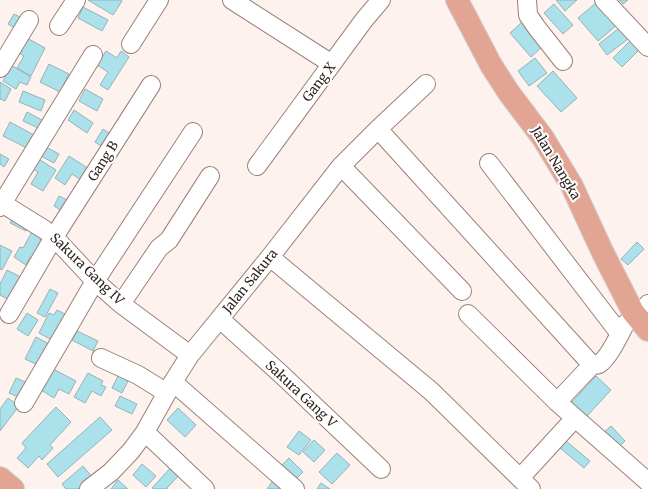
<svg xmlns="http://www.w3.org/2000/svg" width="648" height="489" viewBox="0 0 648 489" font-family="Merriweather,serif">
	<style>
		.building { fill: #abe1ea; stroke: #94b3b8 }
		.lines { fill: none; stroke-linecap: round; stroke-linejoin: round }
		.minor-casing { stroke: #9c8179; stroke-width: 20 }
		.major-casing { stroke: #d4d2d2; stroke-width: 24 }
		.minor { stroke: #fff; stroke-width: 18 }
		.major { stroke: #e2a493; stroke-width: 22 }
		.labels { text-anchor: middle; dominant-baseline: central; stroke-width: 4; stroke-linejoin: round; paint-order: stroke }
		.street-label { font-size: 13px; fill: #2a1f1c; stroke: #fff }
	</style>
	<rect width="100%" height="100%" fill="#fef2ee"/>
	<path class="building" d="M88,0H121L122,1L113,15Z
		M556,0H577L565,11Z
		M619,0H628L623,4Z
		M597,2L617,25L598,41L578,18Z
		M554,4L573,25L563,34L544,13Z
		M83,7L108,20L102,31L78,18Z
		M14,14L26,20L20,31L8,24Z
		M522,22L543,46L531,57L510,33Z
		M619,28L628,39L607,55L599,44Z
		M27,38L45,48L31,76L17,68L24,56L19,53Z
		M632,39L641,48L622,67L613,58Z
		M106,51L117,58L121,51L129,57L108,90L100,85L108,72L97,65Z
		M535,58L547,73L529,86L518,71Z
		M49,64L69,74L60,92L40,82Z
		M11,65L31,77L27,85L20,82L16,89L3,81Z
		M553,71L577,98L561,112L537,86Z
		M0,82L11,89L5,101L0,99Z
		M85,89L103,99L97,111L79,101Z
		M23,91L45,100L41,111L19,102Z
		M74,110L93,123L87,133L68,120Z
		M27,112L42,120L38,128L23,121Z
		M10,122L34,135L27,148L3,136Z
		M103,129L115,137L107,150L95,142Z
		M46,147L59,154L54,163L41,156Z
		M0,154L9,159L4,167L0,164Z
		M69,156L89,169L81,180L72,174L65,185L55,178Z
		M37,158L56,170L43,191L31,184L38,172L31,168Z
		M59,196L71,202L65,213L54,206Z
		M15,214L31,222L26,231L10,223Z
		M33,230L49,239L36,261L30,257L26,265L14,257L20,247L23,248Z
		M637,242L644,249L628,265L621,259Z
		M0,245L12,251L2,270L0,269Z
		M7,270L25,279L13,302L0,295V284Z
		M50,289L58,293L45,317L37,313Z
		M57,310L71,317L57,343L39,333L49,313L54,315Z
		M27,313L38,320L28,336L17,329Z
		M77,331L98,341L93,351L72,340Z
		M36,337L49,344L38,365L25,359Z
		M53,369L76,381L69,394L59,389L54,398L41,390Z
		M121,370L131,375L122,393L112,388Z
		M88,373L103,381L101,385L106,387L101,396L92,391L85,403L74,397Z
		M596,376L611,390L586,417L571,403Z
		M16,378L30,384L23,399L9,393Z
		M120,396L137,404L132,414L115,406Z
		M8,398L19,406L0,431V409Z
		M56,407L71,422L50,445L53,448L42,460L39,456L28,468L17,458L26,448L22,443Z
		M178,408L196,425L185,437L167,420Z
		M100,417L112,430L58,477L47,464Z
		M611,426L625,441L616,450L601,435Z
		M299,431L311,440L299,455L287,447Z
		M314,440L325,450L314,462L303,452Z
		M566,441L590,461L584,468L560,448Z
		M337,453L350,465L332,484L319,472Z
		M289,458L303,472L293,482L279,468Z
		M142,464L156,476L146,487L133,475Z
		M173,465L181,473L167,488L168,489H153L152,488Z
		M83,466L92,477L78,489H66L62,484Z
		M274,479L287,489H267Z
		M118,480L128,489H111Z
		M321,483L330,489H317Z"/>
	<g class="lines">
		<defs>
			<path id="minor" d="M232,0L332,64
				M527,0L528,15L537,28L563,61
				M604,0L648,47
				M59,26L76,0
				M131,44L159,0
				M0,68L29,20
				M378,129L592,365
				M489,163L620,334
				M257,166L364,20L381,0
				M341,166L462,291
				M0,202L45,230L54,237L95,281L121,304L190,355
				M0,207L93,55
				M270,257L431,391L531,489
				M121,304L159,248L169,240L210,176
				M9,314L54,237L151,85
				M468,314L557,402L648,482
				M637,318L648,304
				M220,319L282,375L381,469
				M101,358L138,375L167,393
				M173,382L295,489
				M557,402L592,365C594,365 597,365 599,364C608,359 620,334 625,324
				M24,403L95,281L193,132
				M145,432L205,489
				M520,478L575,418
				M89,489L111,472L131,451L145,432L173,382L190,355L270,257L341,166L378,129L426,84"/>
			<path id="major" d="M457,0L491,65L509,93L543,138L572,186L603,253L633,312L648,330
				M0,478L13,489"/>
		</defs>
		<use href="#minor" class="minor-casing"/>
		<use href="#major" class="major-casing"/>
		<use href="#minor" class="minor"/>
		<use href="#major" class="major"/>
	</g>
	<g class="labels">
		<g class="street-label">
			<text transform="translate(319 82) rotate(-53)">Gang X</text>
			<text transform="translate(103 161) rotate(-58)">Gang B</text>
			<text transform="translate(556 163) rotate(59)">Jalan Nangka</text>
			<text transform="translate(87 269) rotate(44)">Sakura Gang IV</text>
			<text transform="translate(250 281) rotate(-51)">Jalan Sakura</text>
			<text transform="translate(301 394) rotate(43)">Sakura Gang V</text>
		</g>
	</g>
</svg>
